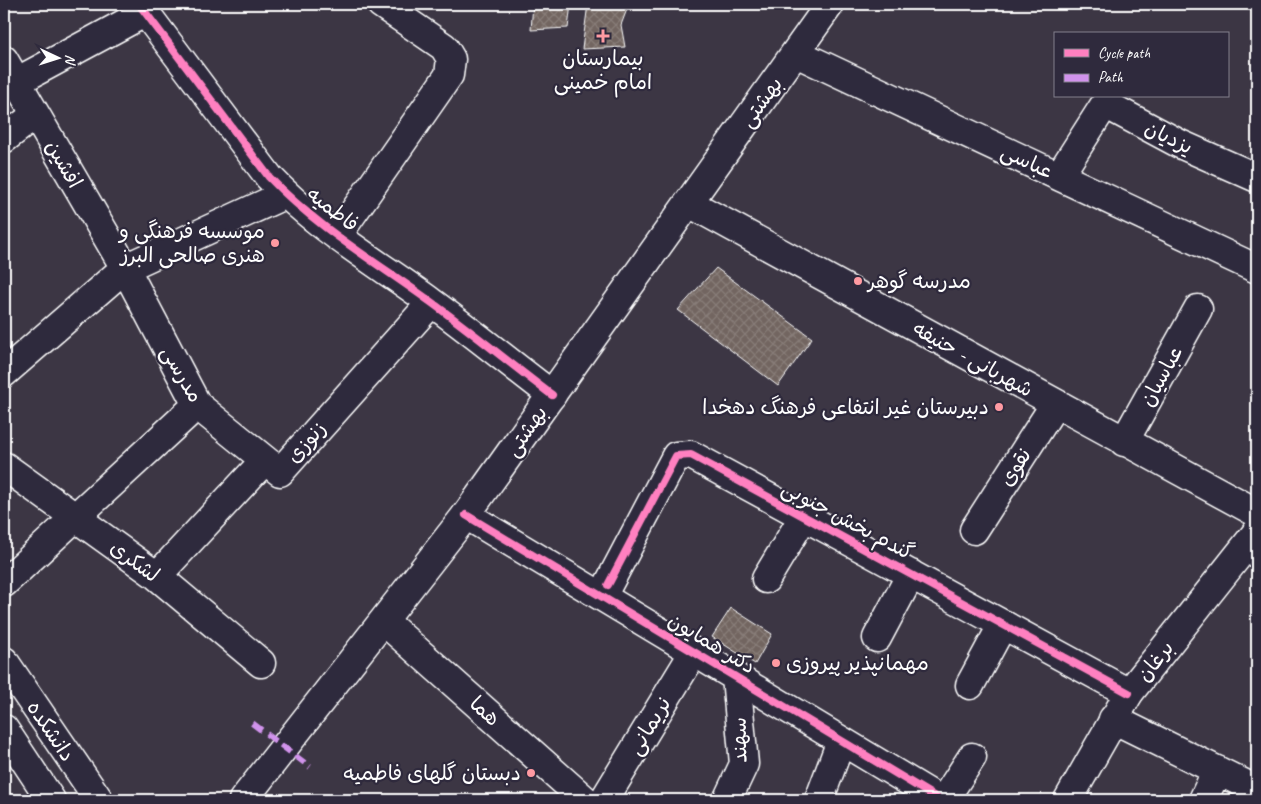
<svg xmlns="http://www.w3.org/2000/svg" width="1261" height="804" viewBox="0 0 1261 804" font-family="Caveat,'Playpen Sans Arabic',sans-serif">
	<style>
		.building { fill: url(#building-cross-hatch); stroke: #fff }
		.lines { fill: none; stroke-linecap: round; stroke-linejoin: round }
		.minor-casing { stroke: #fff; stroke-width: 31 }
		.major-casing { stroke: #fff; stroke-width: 31 }
		.minor { stroke: #2f2a3d; stroke-width: 28 }
		.major { stroke: #2f2a3d; stroke-width: 28 }
		.quiet { stroke: #d193ec; stroke-width: 6; stroke-dasharray: 12 6; stroke-linecap: butt }
		.cycleway-casing { stroke: #2f2a3d; stroke-width: 11 }
		.cycleway { stroke: #ff80c0; stroke-width: 8 }
		.poi-dot { fill: #ff9aa2; stroke: #2f2a3d; stroke-width: 2 }
		.labels { text-anchor: middle; dominant-baseline: central; stroke-width: 4.5; stroke-linejoin: round; paint-order: stroke }
		.poi-label { font-size: 21px; fill: #fff; stroke: #2f2a3d; text-anchor: end }
		.street-label { font-size: 21px; fill: #fff; stroke: #2f2a3d }
	</style>
	<defs>
		<pattern id="building-cross-hatch" width="8" height="8" patternUnits="userSpaceOnUse" patternTransform="scale(1.25)"><rect width="8" height="8" fill="#726560"/><path d="M0 0l8 8M0 8l8-8" fill="none" stroke="#877c78"/></pattern>
	</defs>
	<rect width="100%" height="100%" fill="#3c3644"/>
	<filter id="ink" filterUnits="userSpaceOnUse"><feTurbulence type="fractalNoise" baseFrequency=".02" numOctaves="2"/><feDisplacementMap in="SourceGraphic" scale="10" xChannelSelector="R" yChannelSelector="G"/><feConvolveMatrix kernelMatrix="1 2 1 2 8 2 1 2 1" color-interpolation-filters="sRGB"/></filter>
	<g filter="url(#ink)">
		<path class="building" d="M533,4H571L568,28L531,30Z
			M588,4H629L621,25L625,47L582,49Z
			M716,268L812,338L778,386L678,310Z
			M731,608L772,634L755,664L712,637Z"/>
		<g class="lines">
			<defs>
				<path id="minor" d="M139,4L269,177C316,227 376,262 431,302C472,332 511,364 552,395
					M796,53L1257,269
					M4,60L125,268L4,373
					M16,82L146,12
					M4,139L35,115
					M1059,176L1105,104L1180,144L1257,178
					M337,236L449,75L451,59L444,47L381,4
					M1124,442L1198,309
					M265,460L197,405L125,268L286,194
					M4,466L157,576L261,663
					M466,515L940,800
					M974,530L1055,404
					M157,576L265,460L280,472L431,303
					M766,579L804,516
					M4,583L197,405
					M608,585L676,456L691,455L1129,693
					M385,622L585,800
					M877,638L911,574
					M970,685L1003,624
					M1113,719L1257,790
					M604,800L694,652
					M727,800L744,764L736,677
					M819,800L841,741
					M944,800L972,757
					M1203,800L1217,770"/>
				<path id="major" d="M689,203L1257,513
					M4,661L99,800
					M4,729L51,800
					M243,800L466,515L830,4
					M1068,800L1129,693L1257,532"/>
			</defs>
			<use href="#minor" class="minor-casing"/>
			<use href="#major" class="major-casing"/>
			<use href="#minor" class="minor"/>
			<use href="#major" class="major"/>
			<path class="quiet" d="M252,723L310,767"/>
			<defs>
				<path id="cycleway" d="M139,4L269,177C316,227 376,262 431,302C472,332 511,364 552,395
					M466,515L940,800
					M608,585L676,456L691,455L1129,693"/>
			</defs>
			<use href="#cycleway" class="cycleway-casing"/>
			<use href="#cycleway" class="cycleway"/>
		</g>
	</g>
	<g class="poi-dot">
		<path d="M600.5 28.5h5v5h5v5h-5v5h-5v-5h-5v-5h5z"/>
		<circle cx="275" cy="243" r="5"/>
		<circle cx="858" cy="281" r="5"/>
		<circle cx="999" cy="407" r="5"/>
		<circle cx="776" cy="663" r="5"/>
		<circle cx="531" cy="773" r="5"/>
	</g>
	<g class="labels">
		<g class="poi-label">
			<text x="603" y="58" text-anchor="middle">بیمارستان<tspan x="603" dy="24">امام خمینی</tspan></text>
			<text x="265" y="231">موسسه فرهنگی و<tspan x="265" dy="24">هنری صالحی البرز</tspan></text>
			<text x="868" y="281" text-anchor="start">مدرسه گوهر</text>
			<text x="989" y="407">دبیرستان غیر انتفاعی فرهنگ دهخدا</text>
			<text x="786" y="663" text-anchor="start">مهمانپذیر پیروزی</text>
			<text x="521" y="773">دبستان گلهای فاطمیه</text>
		</g>
		<g class="street-label">
			<text transform="translate(761 102) rotate(-54)">بهشتی</text>
			<text transform="translate(1169 137) rotate(26)">یزدیان</text>
			<text transform="translate(1027 161) rotate(25)">عباسی</text>
			<text transform="translate(64 164) rotate(60)">افشین</text>
			<text transform="translate(333 209) rotate(38)">فاطمیه</text>
			<text transform="translate(973 359) rotate(29)">شهربانی - حنیفه</text>
			<text transform="translate(182 374) rotate(60)">مدرسی</text>
			<text transform="translate(1161 376) rotate(-61)">عباسیان</text>
			<text transform="translate(526 431) rotate(-55)">بهشتی</text>
			<text transform="translate(306 442) rotate(-48)">زنوزی</text>
			<text transform="translate(1015 467) rotate(-57)">نقوی</text>
			<text transform="translate(848 520) rotate(28)">گندم بخش جنوبی</text>
			<text transform="translate(135 561) rotate(37)">لشکری</text>
			<text transform="translate(712 643) rotate(31)">دکتر همایون</text>
			<text transform="translate(1155 661) rotate(-51)">برغان</text>
			<text transform="translate(485 711) rotate(42)">هما</text>
			<text transform="translate(649 726) rotate(-59)">نریمانی</text>
			<text transform="translate(51 731) rotate(56)">دانشکده</text>
			<text transform="translate(739 740) rotate(-91)">سهند</text>
		</g>
	</g>
	<rect width="1261" height="804" fill="none" stroke="#2f2a3d" stroke-width="20"/>
	<rect x="10" y="10" width="1241" height="784" fill="none" stroke="#fff" stroke-width="2" filter="url(#ink)"/>
	<rect x="1054" y="32" width="175" height="65" fill="#2f2a3d" stroke="#827f8b"/>
	<rect x="1064" y="49" width="25" height="8" fill="#ff80c0" stroke="#827f8b"/>
	<text x="1098" y="58" font-size="15" fill="#ffffff">Cycle path</text>
	<rect x="1064" y="74" width="25" height="8" fill="#d193ec" stroke="#827f8b"/>
	<text x="1098" y="82" font-size="15" fill="#ffffff">Path</text>
	<g transform="translate(58 58) rotate(94)" stroke="#2f2a3d" stroke-width="4" paint-order="stroke">
	<path d="M0-4L9 19L0 12L-9 19Z" fill="#ffffff"/>
	<text y="-8" font-size="14" font-weight="bold" text-anchor="middle" fill="#ffffff">N</text>
	</g>
</svg>
